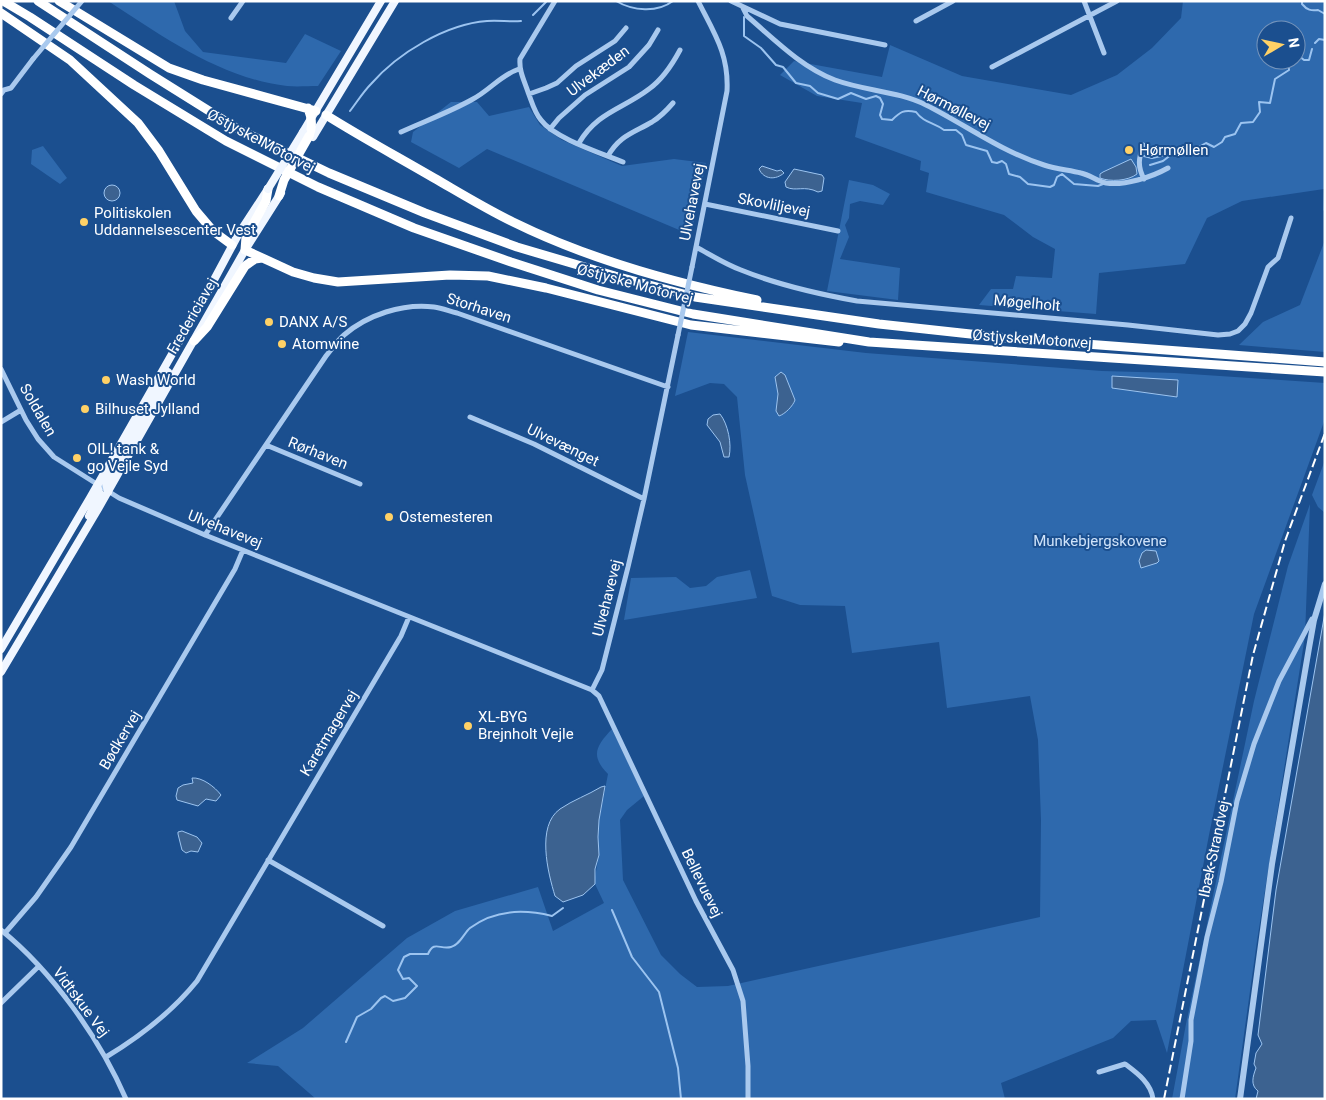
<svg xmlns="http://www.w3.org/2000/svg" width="1326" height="1100" viewBox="0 0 1326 1100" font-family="Roboto,sans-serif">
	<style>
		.green { fill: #2e69ad; fill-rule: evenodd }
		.water { fill: #3c6290; stroke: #9cc4f0 }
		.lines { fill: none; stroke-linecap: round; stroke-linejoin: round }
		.stream { stroke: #9cc4f0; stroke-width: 2 }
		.minor { stroke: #a9c9ee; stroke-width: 5 }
		.tertiary { stroke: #a9c9ee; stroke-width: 6 }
		.primary { stroke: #f0f6ff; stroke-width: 8 }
		.motorway { stroke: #fff; stroke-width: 9 }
		.rail { stroke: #fff; stroke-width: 2; stroke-dasharray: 9 4; stroke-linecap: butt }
		.minor-bridge { stroke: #a9c9ee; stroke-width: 5 }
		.primary-bridge { stroke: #f0f6ff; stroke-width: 8 }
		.motorway-bridge { stroke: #fff; stroke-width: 9 }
		.poi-dot { fill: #ffd166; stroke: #1b4f8f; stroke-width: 2 }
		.labels { text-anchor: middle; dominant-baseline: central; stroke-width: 4; stroke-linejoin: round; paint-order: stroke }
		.street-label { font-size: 15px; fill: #fff; stroke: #1b4f8f }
		.poi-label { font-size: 15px; fill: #fff; stroke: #1b4f8f; text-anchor: start }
		.park-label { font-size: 15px; fill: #cfe3fa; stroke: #1b4f8f }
	</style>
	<rect width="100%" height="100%" fill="#1b4f8f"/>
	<path class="green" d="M108,1H174L185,31L203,52L286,63L305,34L341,51L318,86C308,86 297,87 287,86C220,78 164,37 108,1Z
		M1183,1H1325V212L1323,210L1324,189L1242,201L1207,218L1185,264L1099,273L1096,314L979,305L991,289H1013L1016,276L1052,278L1055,249L1033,237L1004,215L926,192L929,173L920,170L921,161L855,137L862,103L817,96L780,75L794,61L882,77L890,45L962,76L1071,95L1117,75L1152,48L1181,18ZM1266,30H1296V60H1266Z
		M451,102H477L489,116L529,107L540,125L562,140L622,166L674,159L706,163L691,235L487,149L459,168L411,142L413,132Z
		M43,146L67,178L60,184L31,164L32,150Z
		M849,180L873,185L890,194L883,205L860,201L850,204L849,218L845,225L849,237L840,259L900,268L898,300L827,291Z
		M1325,240V352L1239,345L1263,322L1300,305Z
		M688,332L866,353L1102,371L1175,373L1325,383V419L1254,614L1209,835L1167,1053L1156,1020L1131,1021L1113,1038L1001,1083L1005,1099H316L278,1066L247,1063L303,1028L407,938L455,911L538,887L553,931L604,903L595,884V877L599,855L598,837L599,820L608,774C590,756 596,746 612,729L644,796L627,810L620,820L623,880L661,955L680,974L697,987L728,986L1040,917L1041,820L1038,740L1030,696L947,708L939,642L852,653L845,606L800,605L772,596L745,475L737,397L724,384L710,383L675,396Z
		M1325,460V513L1318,507L1312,495Z
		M1310,504L1305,636L1257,941L1235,1099H1172L1186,1024L1254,701L1288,566Z
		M750,570L757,598L624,620L631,578L676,577L690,588L706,586L717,577Z"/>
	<path class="water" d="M1131,159L1136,167L1137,174C1128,181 1110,182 1100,178V174L1103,172Z
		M762,166L777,171L781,170L784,173C776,180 764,180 759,169Z
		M794,169L822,175L824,178L822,191L818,192C804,185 796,192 786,187L785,182Z
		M104 193a8 8 0 1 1 16 0a8 8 0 1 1-16 0Z
		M781,372L785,375L795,400C793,406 785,414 779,416L776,411L778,394L775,377Z
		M1112,376L1178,380L1177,397L1112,388Z
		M720,414C728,424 732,444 729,457H724L720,442L707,425L708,419L713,415Z
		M1146,550L1156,551L1159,561L1157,563L1141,568L1139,561L1142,553Z
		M1325,612V1099H1256L1258,1091C1250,1085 1253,1076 1256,1068L1254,1064L1256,1053L1262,1044L1258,1035L1276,890Z
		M192,778C202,777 215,787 221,795L216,801L206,799L198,806L177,800L176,796L178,788L183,785L193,783Z
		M605,786L599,820L598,837L599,855L595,869V884L583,895L563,902L555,896C548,873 536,826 560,809C573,800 588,795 601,787Z
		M182,831L197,837L202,843L198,852L191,851L186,853L182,850L178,834V832Z"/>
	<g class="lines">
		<path class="stream" d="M616,1C633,11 657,13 673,1
			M1302,1V4C1307,10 1311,11 1318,10L1325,14
			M533,15L546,2
			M744,17V36L761,48L776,65L783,67L796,83L810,86L818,93L838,99L851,93L866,99L876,96L880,98L883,104L880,115L882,119L892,120C900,112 904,109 916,112C924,123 933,122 944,130H956L962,135L966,145L987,151L992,162L997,163L1002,161L1006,164L1009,174L1020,177L1028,184L1050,187L1054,185L1057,177L1062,174L1074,184L1098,186L1103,184
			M1315,43L1319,39L1325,40
			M1296,57L1299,56L1304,60H1309L1312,49
			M350,111C357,102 363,92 371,84C398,53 446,24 487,21C498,20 510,22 521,21
			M1144,156L1152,158L1197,148L1206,143L1214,147L1222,142L1225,137L1235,134L1241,123L1253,122L1260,112L1259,102L1270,103L1275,79L1289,70L1288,60
			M1150,165L1163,161L1172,154
			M612,910L632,957L659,992L678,1068L681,1099
			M346,1042L357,1017L371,1009L381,998L385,996L393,1001L405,998L417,986L409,978L403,979L398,970L404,957L410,954H428C434,940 440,950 451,947C460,945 464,933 470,928C494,910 524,909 552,916L563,908"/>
		<path class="minor" d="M555,1L520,59C519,71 524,80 528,92C532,102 534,112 541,120C554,138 601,153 623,162
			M731,1L780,24L885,45
			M1084,1L1104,53
			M743,8L747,16C774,39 801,67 835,80C865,91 898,91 926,105C966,125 1002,152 1044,165C1056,169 1069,170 1081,173C1090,175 1097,181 1106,183C1124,186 1152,177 1168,168
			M231,18L243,1
			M916,21L953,1
			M992,67L1117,1
			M1,94L4,90L11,88L33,59
			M529,94L546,88L557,83L576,66L615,41L626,28
			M550,129L559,118L585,95L629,67L649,45L658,30
			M401,132C425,121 450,112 473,99C490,90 501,75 519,69
			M579,143C597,112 623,109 649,89C663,79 672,65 680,50
			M1143,145C1139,158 1137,166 1144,179
			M608,156C619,136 633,133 652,122C660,117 667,110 673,103
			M705,204L838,231
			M696,247C711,255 725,264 741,270C778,285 818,294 857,301L1128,325L1218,335L1230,334L1238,331L1245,324L1251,313L1268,267L1278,258L1291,218
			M692,267L727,91C729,54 714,33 698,1
			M1,369L26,420L38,439L54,457L119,498L205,535L592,690L599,696L696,901L733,970L743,1001L748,1066V1099
			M470,417L534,444L644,499
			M1,422L21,410
			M266,445L360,484
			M205,535L326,356C332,349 337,341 344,335C367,315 403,303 434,307C442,308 449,311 457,313L668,387
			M592,690L602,670L628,567L644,499L678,335
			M268,860L383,926
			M1,930C52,971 100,1039 126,1099
			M5,933L36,897L71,847L235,569L243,550
			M1,1003L39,966
			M106,1057C141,1036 171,1013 197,981L401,636L409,617
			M1099,1072L1125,1064C1137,1073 1151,1083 1153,1099
			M1182,1099L1191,1041V1020L1207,937L1221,882L1237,801L1254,744L1279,681L1312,619L1314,620"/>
		<path class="tertiary" d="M1240,1099L1272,864L1309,648L1314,620L1325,584"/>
		<path class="primary" d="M303,132L381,1
			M313,137L395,1
			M108,492L106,483L168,372
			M89,516L100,495L97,486
			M1,649L90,498L208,291L238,235L268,189
			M1,672L98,509L245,250L281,193"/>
		<path class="motorway" d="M3,1L30,17L134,85L226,141L318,187L414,228L511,262L598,290L693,314L869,342L1325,372
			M38,1L150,74L238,129L329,173L425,213L517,247L615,276L695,297L879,324L1007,338L1325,362
			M59,1L169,68L203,80L316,111
			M1,13L70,60L138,123L159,151L196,211L213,231L232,245
			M308,108C312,118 313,127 309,136
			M326,115C361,137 398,157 434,178C460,193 486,209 513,222C590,260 674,283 757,300
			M268,189L266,201L246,237L245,250L293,272L314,278L338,282L450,275L488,276L546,288L691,325L839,342
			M194,341L207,327L245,266L255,259L262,258"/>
		<path class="rail" d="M1164,1099L1253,655L1285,541L1325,433"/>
		<path class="minor-bridge" d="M33,59L82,1
			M678,335L692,267"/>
		<path class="primary-bridge" d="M268,189L303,132"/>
		<path class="motorway-bridge" d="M279,196L284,180L309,136"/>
	</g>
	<g class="poi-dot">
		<circle cx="1129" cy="150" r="5"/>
		<circle cx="84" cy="222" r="5"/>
		<circle cx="269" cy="322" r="5"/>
		<circle cx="282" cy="344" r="5"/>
		<circle cx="106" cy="380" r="5"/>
		<circle cx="85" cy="409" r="5"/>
		<circle cx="77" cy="458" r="5"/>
		<circle cx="389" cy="517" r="5"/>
		<circle cx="468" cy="726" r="5"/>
	</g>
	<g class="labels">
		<g class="street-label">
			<text transform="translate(598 71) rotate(-37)">Ulvekæden</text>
			<text transform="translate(954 108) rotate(27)">Hørmøllevej</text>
			<text transform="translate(261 141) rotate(28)">Østjyske Motorvej</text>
			<text transform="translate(692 202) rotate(-79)">Ulvehavevej</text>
			<text transform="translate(774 205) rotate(11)">Skovliljevej</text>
			<text transform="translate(635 284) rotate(15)">Østjyske Motorvej</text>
			<text transform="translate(1027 303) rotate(5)">Møgelholt</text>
			<text transform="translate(479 308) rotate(18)">Storhaven</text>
			<text transform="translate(192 316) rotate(-60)">Fredericiavej</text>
			<text transform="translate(1032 339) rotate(4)">Østjyske Motorvej</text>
			<text transform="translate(38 410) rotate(60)">Soldalen</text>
			<text transform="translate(563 445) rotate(26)">Ulvevænget</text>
			<text transform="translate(318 453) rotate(22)">Rørhaven</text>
			<text transform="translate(225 529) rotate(22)">Ulvehavevej</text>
			<text transform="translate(607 598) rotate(-76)">Ulvehavevej</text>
			<text transform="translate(329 733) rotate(-59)">Karetmagervej</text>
			<text transform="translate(120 740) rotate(-59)">Bødkervej</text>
			<text transform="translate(1214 849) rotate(-78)">Ibæk Strandvej</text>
			<text transform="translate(702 883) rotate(64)">Bellevuevej</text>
			<text transform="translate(81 1002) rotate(53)">Vidtskue Vej</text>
		</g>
		<g class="poi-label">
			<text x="1139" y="150">Hørmøllen</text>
			<text x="94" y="213">Politiskolen<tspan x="94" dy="17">Uddannelsescenter Vest</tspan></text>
			<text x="279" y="322">DANX A/S</text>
			<text x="292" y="344">Atomwine</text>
			<text x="116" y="380">Wash World</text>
			<text x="95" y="409">Bilhuset Jylland</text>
			<text x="87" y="449">OIL! tank &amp;<tspan x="87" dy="17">go Vejle Syd</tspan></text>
			<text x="399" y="517">Ostemesteren</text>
			<text x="478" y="717">XL-BYG<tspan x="478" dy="17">Brejnholt Vejle</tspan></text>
		</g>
		<g class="park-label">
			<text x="1100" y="541">Munkebjergskovene</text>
		</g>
	</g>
	<rect width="1326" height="1100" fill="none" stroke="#ffffff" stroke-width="5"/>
	<g transform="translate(1281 45) rotate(81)"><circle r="24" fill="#1b4f8f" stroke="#7695bc"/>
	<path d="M0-4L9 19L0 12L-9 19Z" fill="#ffd166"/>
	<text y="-8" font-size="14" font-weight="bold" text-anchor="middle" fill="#ffffff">N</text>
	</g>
</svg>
